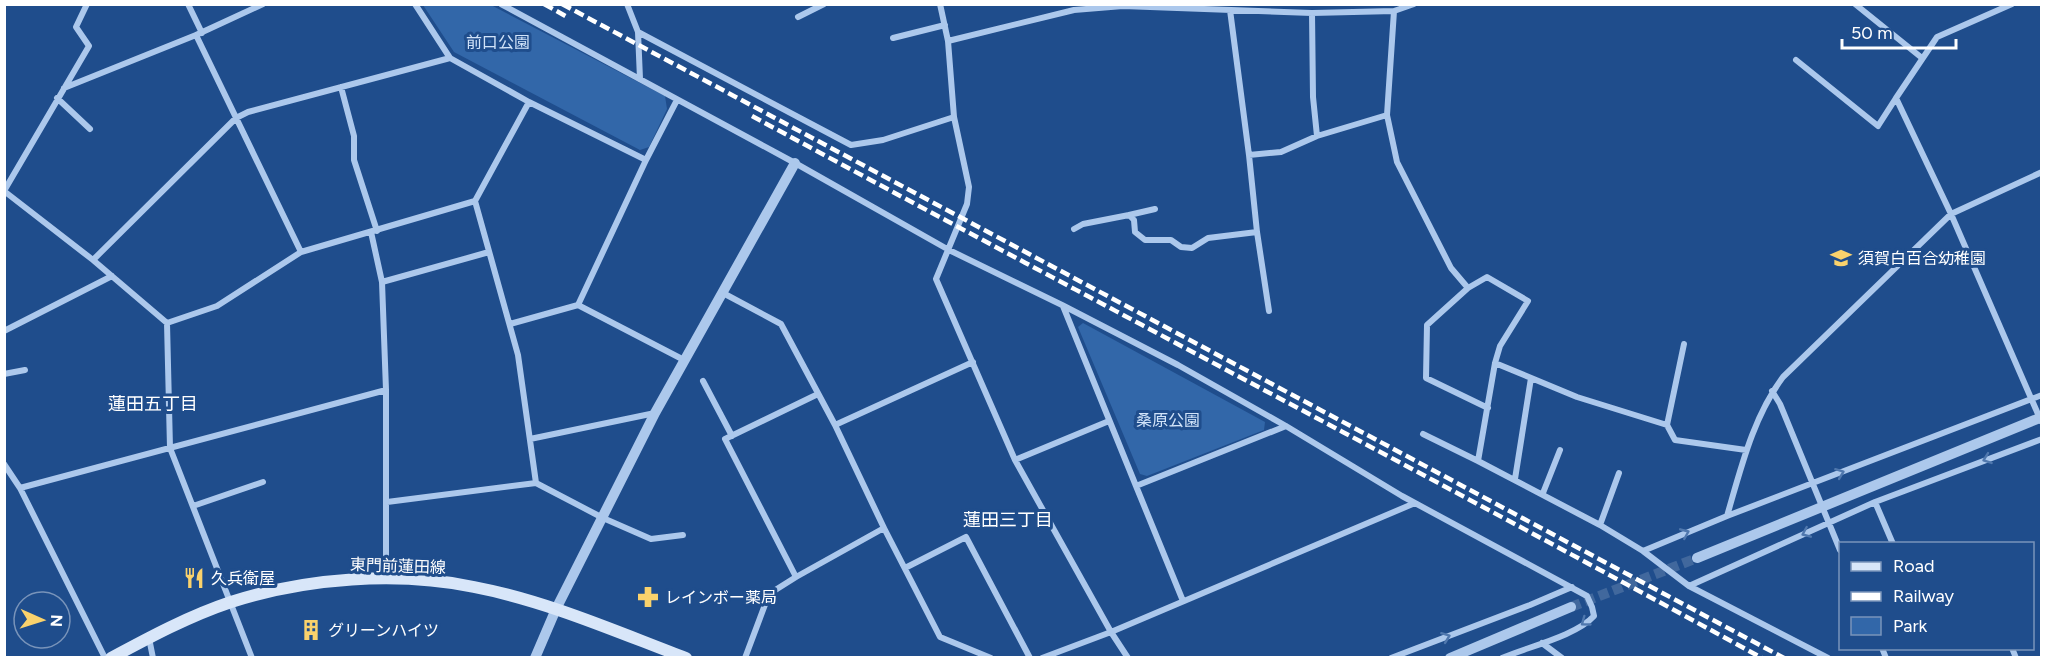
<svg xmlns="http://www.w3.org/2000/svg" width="2046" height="662" viewBox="0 0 2046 662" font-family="Figtree,'Noto Sans JP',sans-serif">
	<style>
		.green { fill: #3267a9 }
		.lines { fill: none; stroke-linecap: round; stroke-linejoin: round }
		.tertiary-tunnel { stroke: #41689d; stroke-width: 10; stroke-dasharray: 10 5; stroke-linecap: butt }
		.minor { stroke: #acc8ec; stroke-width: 6 }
		.tertiary { stroke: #acc8ec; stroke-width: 10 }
		.secondary { stroke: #d8e6f9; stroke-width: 12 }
		.rail { stroke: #fff; stroke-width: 4.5; stroke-dasharray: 10 4.5; stroke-linecap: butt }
		.oneway { stroke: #5078ae }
		.labels { text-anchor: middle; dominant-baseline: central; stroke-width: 6; stroke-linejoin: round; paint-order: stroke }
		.park-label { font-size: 16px; fill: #d1e3f9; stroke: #1f4d8c }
		.poi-label { font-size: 16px; fill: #fff; stroke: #1f4d8c; text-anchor: start }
		.street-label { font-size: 16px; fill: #fff; stroke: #1f4d8c }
		.neighbourhood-label { font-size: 18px; fill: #fff; stroke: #1f4d8c }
	</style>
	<rect width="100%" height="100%" fill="#1f4d8c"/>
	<path class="green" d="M423,5H491L665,96L667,109L649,147L640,150L454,52Z
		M1083,323L1265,422L1264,430L1147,476L1140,474L1078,327Z"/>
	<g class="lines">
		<path class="tertiary-tunnel" d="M1571,607L1697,558"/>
		<path class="minor" d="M188,4L202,33
			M415,4L450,58L529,102L646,160L677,100
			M501,4L795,163L949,250L1062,305L1178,365L1286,426L1402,496L1587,596L1592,607L1594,616C1576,636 1527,647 1502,658
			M627,4L638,32L640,79
			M940,4L948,41L954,117L969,187L967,204L936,279L1015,460L1111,632L1128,658
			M1855,4L1922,58
			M2012,4L1937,37L1896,98L1951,214L2041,421
			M1230,10L1249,155L1281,152L1317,136L1387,115
			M1394,11L1387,115L1397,162L1451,268L1468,288L1487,277L1528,301L1500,346L1495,363L1478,461L1600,525L1643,551L1689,586L1828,658
			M1312,13L1313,97L1317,136
			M798,17L824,4
			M638,32L851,145L883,140L954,117
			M196,35L301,252
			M893,38L945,25
			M948,41L1074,10L1123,6L1312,13L1394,11L1414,4
			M1796,60L1878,126L1896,98
			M341,87L354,136V160L377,231
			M64,88L196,35L263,4
			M57,98L90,129
			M1249,155L1257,232L1269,311
			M4,191L93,260L167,323L170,448L252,658
			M4,191L89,46L76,27L87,4
			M475,201L518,355L536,483
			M1129,215L1155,209
			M1074,229L1083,224L1129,215L1134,220L1135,232L1145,240H1171L1181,247L1192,248L1208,238L1257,232
			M371,232L382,282L386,390V578
			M93,260L236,118L248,112L450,58
			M382,282L489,252
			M1468,288L1427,325L1426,378L1488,408
			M723,293L781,324L835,425L884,528L940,637L991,658
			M578,305L646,160
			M1063,306L1136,486L1286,426
			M167,323L217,306L301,252L475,201L529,102
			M510,324L578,305L684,360
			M4,331L112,276
			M1495,363L1577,397L1667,425L1675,440L1746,450
			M4,374L25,370
			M703,381L732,436
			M1772,391L1780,404L1840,550
			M835,425L973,362
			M1667,425L1684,344
			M1423,434L1478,461
			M530,439L655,413
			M1015,460L1109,421
			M4,464L20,488L105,658
			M1515,479L1531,378
			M1136,486L1183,601
			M20,488L386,390
			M1543,493L1560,450
			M387,502L536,483L603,518L651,539L683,535
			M1875,502L1893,544
			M193,506L263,482
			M1727,516C1741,468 1753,417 1783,377L1951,214L2042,172
			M1600,525L1619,473
			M1643,551L1727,516L2042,395
			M905,568L966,537L1030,658
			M796,577L725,439L818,394
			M1689,586L1875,502L2042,439
			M149,638L153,658
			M1542,643L1562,658
			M1882,648L1886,658
			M2012,648L2016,658
			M745,658L769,594L796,577L884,528
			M1042,658L1111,632L1415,503
			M1391,658L1530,605L1572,587"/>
		<path class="tertiary" d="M1697,558L2042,417
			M535,658L556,609L655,413L795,163
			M1450,658L1571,607"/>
		<path class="secondary" d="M111,658C150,637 189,616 231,602C306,578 397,571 474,587C547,601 617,632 686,658"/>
		<path class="rail" d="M544,4L569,18
			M562,4L1784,658
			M752,116C1088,298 1426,474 1762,658"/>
	</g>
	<defs><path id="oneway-chevron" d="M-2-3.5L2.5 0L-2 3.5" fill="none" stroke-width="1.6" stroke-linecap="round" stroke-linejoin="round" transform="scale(1.5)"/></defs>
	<g class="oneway">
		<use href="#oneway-chevron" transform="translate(1987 459) rotate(160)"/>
		<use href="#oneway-chevron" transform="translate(1840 473) rotate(-21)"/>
		<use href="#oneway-chevron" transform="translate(1685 533) rotate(-23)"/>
		<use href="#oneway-chevron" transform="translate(1806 533) rotate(157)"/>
		<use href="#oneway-chevron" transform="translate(1585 622) rotate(144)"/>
		<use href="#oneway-chevron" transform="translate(1446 637) rotate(-21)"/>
	</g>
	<defs>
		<symbol id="school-bare" viewBox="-9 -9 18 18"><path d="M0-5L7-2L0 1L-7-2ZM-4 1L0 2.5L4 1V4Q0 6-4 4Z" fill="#fad26c" stroke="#1f4d8c" stroke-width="2.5" paint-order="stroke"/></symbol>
		<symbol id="restaurant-bare" viewBox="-9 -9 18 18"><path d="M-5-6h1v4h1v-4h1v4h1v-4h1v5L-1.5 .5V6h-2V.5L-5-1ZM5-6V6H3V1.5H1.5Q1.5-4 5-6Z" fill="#fad26c" stroke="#1f4d8c" stroke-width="2.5" paint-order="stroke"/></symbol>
		<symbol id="pharmacy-bare" viewBox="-9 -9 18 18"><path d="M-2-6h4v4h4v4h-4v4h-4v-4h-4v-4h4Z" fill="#fad26c" stroke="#1f4d8c" stroke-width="2.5" paint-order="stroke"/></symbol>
		<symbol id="building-bare" viewBox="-9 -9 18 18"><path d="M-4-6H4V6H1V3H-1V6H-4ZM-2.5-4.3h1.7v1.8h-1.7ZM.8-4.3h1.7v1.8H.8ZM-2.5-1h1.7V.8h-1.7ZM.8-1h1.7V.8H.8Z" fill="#fad26c" stroke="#1f4d8c" stroke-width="2.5" paint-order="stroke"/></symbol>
	</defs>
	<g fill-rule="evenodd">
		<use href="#school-bare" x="1826" y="243" width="30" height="30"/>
		<use href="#restaurant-bare" x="179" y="563" width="30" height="30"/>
		<use href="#pharmacy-bare" x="633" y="582" width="30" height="30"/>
		<use href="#building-bare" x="296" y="615" width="30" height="30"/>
	</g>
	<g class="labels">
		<g class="park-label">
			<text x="498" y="42">前口公園</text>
			<text x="1168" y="420">桑原公園</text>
		</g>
		<g class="poi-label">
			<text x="1858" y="258">須賀白百合幼稚園</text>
			<text x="211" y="578">久兵衛屋</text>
			<text x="665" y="597">レインボー薬局</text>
			<text x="328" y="630">グリーンハイツ</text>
		</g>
		<g class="street-label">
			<text transform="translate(398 566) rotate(2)">東門前蓮田線</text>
		</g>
		<g class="neighbourhood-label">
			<text x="153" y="404">蓮田五丁目</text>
			<text x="1008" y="520">蓮田三丁目</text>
		</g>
	</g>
	<rect width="2046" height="662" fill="none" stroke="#ffffff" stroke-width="12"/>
	<rect x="1839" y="542" width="195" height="108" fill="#1f4d8c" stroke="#7994ba" stroke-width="1.5"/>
	<rect x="1851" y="562" width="30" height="9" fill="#d8e6f9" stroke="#7994ba" stroke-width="1.5"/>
	<text x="1893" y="572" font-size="18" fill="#ffffff">Road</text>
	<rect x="1851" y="592" width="30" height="9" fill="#ffffff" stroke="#7994ba" stroke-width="1.5"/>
	<text x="1893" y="602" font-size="18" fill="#ffffff">Railway</text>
	<rect x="1851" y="617" width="30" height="18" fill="#3267a9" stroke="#7994ba" stroke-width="1.5"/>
	<text x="1893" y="632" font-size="18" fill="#ffffff">Park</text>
	<g transform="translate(42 620) rotate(93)"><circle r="28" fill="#1f4d8c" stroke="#7994ba" stroke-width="1.5"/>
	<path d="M0-4.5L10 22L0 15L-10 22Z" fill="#fad26c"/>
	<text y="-9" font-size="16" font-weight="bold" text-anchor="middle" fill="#ffffff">N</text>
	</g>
	<path d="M1842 39v9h114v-9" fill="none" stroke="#ffffff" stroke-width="3"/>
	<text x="1851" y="39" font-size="18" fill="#ffffff" stroke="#1f4d8c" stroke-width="4.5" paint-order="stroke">50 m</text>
</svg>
